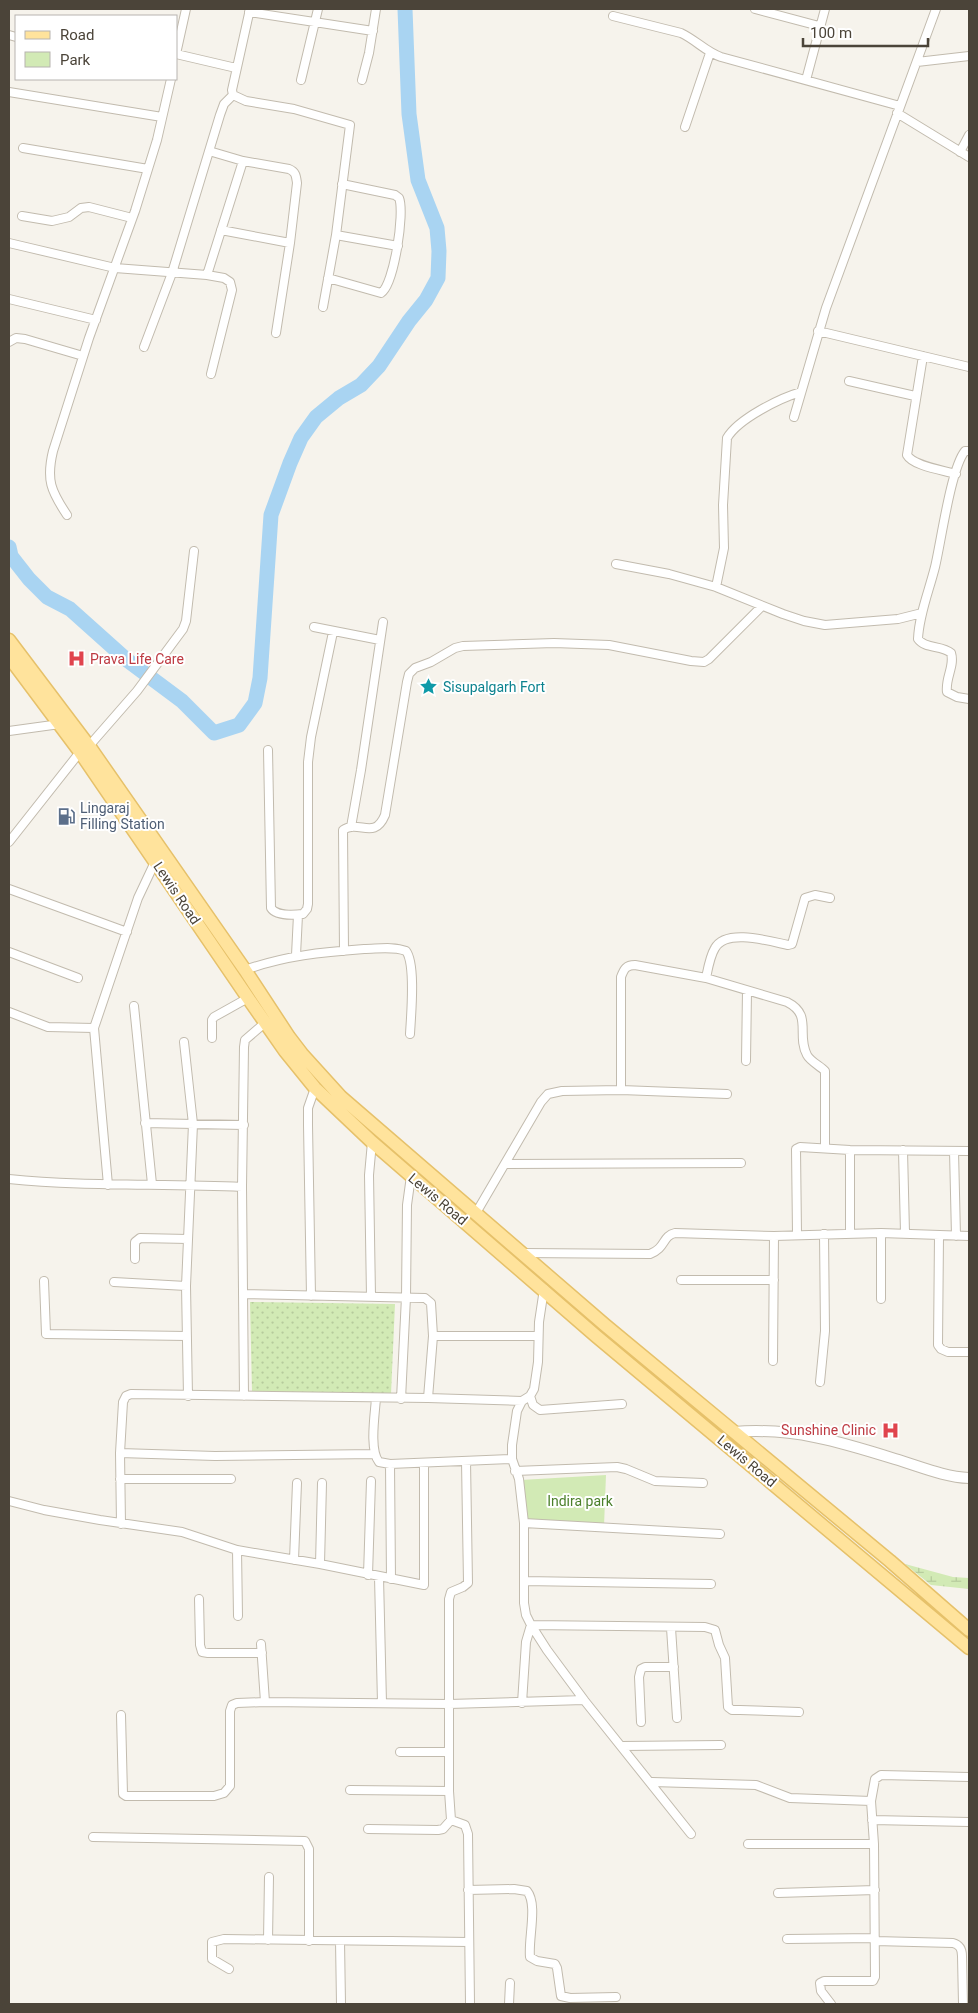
<svg xmlns="http://www.w3.org/2000/svg" width="978" height="2013" viewBox="0 0 978 2013" font-family="Roboto,sans-serif">
	<style>
		.grass { fill: url(#grass-dots) }
		.wetland { fill: url(#wetland-marsh) }
		.park { fill: #d2eab5 }
		.lines { fill: none; stroke-linecap: round; stroke-linejoin: round }
		.river { stroke: #a9d4f2; stroke-width: 15 }
		.minor-casing { stroke: #c2bbae; stroke-width: 10 }
		.tertiary-casing { stroke: #c2bbae; stroke-width: 12 }
		.primary-casing { stroke: #e6c16a; stroke-width: 15 }
		.minor { stroke: #fff; stroke-width: 8 }
		.tertiary { stroke: #fff; stroke-width: 10 }
		.primary { stroke: #ffe39c; stroke-width: 12 }
		.labels { text-anchor: middle; dominant-baseline: central; stroke-width: 4; stroke-linejoin: round; paint-order: stroke }
		.health-label { font-size: 14px; fill: #be3a42; stroke: #fff; text-anchor: start }
		.culture-label { font-size: 14px; fill: #0d838f; stroke: #fff; text-anchor: start }
		.service-label { font-size: 14px; fill: #4e5e75; stroke: #fff; text-anchor: start }
		.street-label { font-size: 14px; fill: #4b4439; stroke: #fff }
		.park-label { font-size: 14px; fill: #4a7f2a; stroke: #fff }
	</style>
	<defs>
		<pattern id="grass-dots" width="8" height="8" patternUnits="userSpaceOnUse" patternTransform="scale(1.25)"><rect width="8" height="8" fill="#d2eab5"/><path d="M2 2h.1M6 6h.1" fill="none" stroke="#b6ca9c" stroke-width="1.8" stroke-linecap="round"/></pattern>
		<pattern id="wetland-marsh" width="20" height="14" patternUnits="userSpaceOnUse" patternTransform="scale(1.25)"><rect width="20" height="14" fill="#d2eab5"/><path d="M1 5h8M5 5V1M11 12h8M15 12V8" fill="none" stroke="#b6ca9c"/></pattern>
	</defs>
	<rect width="100%" height="100%" fill="#f6f3ec"/>
	<path class="grass" d="M250,1302L395,1304L391,1394L252,1392Z"/>
	<path class="wetland" d="M905,1564L953,1577L969,1578V1589L931,1585Z"/>
	<path class="park" d="M606,1475L604,1526L527,1523L521,1480Z"/>
	<g class="lines">
		<path class="river" d="M9,547L11,556L29,579L47,597L70,609L127,660L182,701L214,733L239,725L255,703L260,678L271,515L290,463L301,438L316,417L339,398L361,385L379,366L409,321L426,300L438,278L439,251L437,228L418,180L409,114L405,9"/>
		<defs>
			<path id="minor" d="M250,9L232,90L233,95L246,101L294,109L350,125L336,235L323,307
				M755,9L819,26
				M249,12L373,31
				M613,16L681,33C696,40 706,52 721,57L900,106
				M9,35L16,37
				M176,54L236,68
				M176,54L186,9
				M917,62L969,56
				M301,80L318,9
				M362,80L369,53L376,9
				M806,80L825,9
				M9,92L162,117
				M897,113L969,157
				M685,127L710,53
				M23,148L148,169
				M209,151L243,161L289,169C296,172 296,176 297,183L290,243L221,230
				M960,152L969,135
				M22,216L52,221L69,217L81,208L89,207L132,218
				M336,235L398,246
				M9,243L115,268L207,275L224,278L230,282L232,290L211,374
				M207,275L243,161
				M328,278L381,293C394,285 405,212 399,198L395,195L342,184
				M9,299L96,320
				M818,331L969,367
				M276,333L290,243
				M9,342L16,338L25,339L83,356
				M144,347L172,273L220,115L224,104L233,95
				M923,356L907,455C913,466 943,470 956,474
				M849,381L915,396
				M794,417L826,308L936,9
				M969,451H965C951,468 941,542 935,567C929,591 919,615 918,639C925,649 942,645 951,653C955,666 945,678 947,692L957,697L969,699
				M67,515C51,491 46,480 53,451L89,338L135,211L157,140L171,79
				M616,564L669,574L716,587L783,614L804,621L825,625L898,619L922,613
				M716,587L724,548L723,505L727,438C738,419 780,398 801,392
				M314,627L380,640
				M9,731L60,724
				M89,746L137,691L183,629L186,621L194,551
				M268,750L271,908C276,916 294,915 303,914L307,909L308,904V762L311,737L333,632
				M351,827L361,770L383,622
				M9,842L80,752
				M9,889L127,932
				M344,951L343,830C359,819 374,841 385,815L407,682L409,674L415,668L431,662L455,648L463,646L554,643L609,645L691,661L704,662L709,659L762,606
				M9,952L78,978
				M296,955L298,915
				M245,970C284,956 322,952 364,949C377,949 393,946 406,951C416,964 411,1015 410,1034
				M706,978C708,968 710,956 715,948C726,928 769,941 788,945L792,944L805,898L815,895L830,898
				M134,1006L152,1184
				M9,1012L48,1027L94,1028
				M212,1038V1020L214,1017L248,998
				M184,1042L193,1124L186,1286L188,1396
				M746,1061L747,991
				M621,1090V977C624,969 626,965 635,965L706,978L787,1002C813,1015 796,1034 807,1055C810,1061 820,1066 825,1071V1148
				M145,1123L244,1125
				M850,1150V1233
				M903,1150L905,1233
				M954,1151L956,1236
				M505,1164L741,1163
				M9,1179C86,1187 164,1183 242,1187
				M108,1185L94,1028L138,898L155,862
				M476,1213L541,1102L548,1094L562,1091L621,1090L727,1094
				M881,1233V1299
				M797,1234L796,1149L800,1147L850,1150L969,1151
				M939,1236L938,1345L941,1349L948,1352H969
				M523,1253L650,1254C666,1248 662,1236 675,1233L774,1236L881,1233L969,1236
				M135,1259V1242L140,1238L188,1239
				M681,1280H774
				M44,1281L46,1334L187,1336
				M114,1282L186,1286
				M544,1289L539,1322L538,1362L534,1389L530,1396L522,1401L517,1411L512,1445V1459L519,1479L524,1523V1603L526,1615L531,1625L547,1650L584,1700L691,1834
				M243,1294L425,1298L431,1303L433,1336L428,1398
				M311,1296L308,1125V1108L315,1088
				M371,1296L369,1175L372,1142
				M433,1336H538
				M773,1361L774,1236
				M820,1382L825,1331L824,1234
				M244,1396L242,1187L244,1047L245,1040L266,1022
				M530,1396L533,1405L540,1410L622,1404
				M376,1398C375,1414 369,1450 379,1462L390,1464L512,1459
				M401,1399L406,1297L407,1205L411,1176
				M120,1453L215,1456L375,1454
				M466,1461L468,1583L463,1587L451,1592L449,1599V1791L451,1820L465,1825L468,1834L470,2004
				M390,1464L391,1579
				M515,1471L617,1467L626,1469L655,1481L703,1483
				M120,1479H231
				M9,1501L44,1510L100,1520L182,1532L237,1550L320,1564L424,1585V1463
				M524,1523L720,1534
				M121,1524L120,1453L123,1402L126,1396L131,1394L428,1398L522,1401
				M237,1550L238,1616
				M294,1560L297,1483
				M320,1564L322,1483
				M368,1575L371,1481
				M379,1577L382,1703
				M524,1581L711,1584
				M199,1599L200,1645L202,1652L208,1653H262
				M671,1628L677,1718
				M261,1644L265,1702
				M522,1703L526,1642L531,1625L705,1627L715,1630L719,1645L725,1658L728,1707L732,1710H740L799,1712
				M121,1715L123,1794L126,1796H214L224,1793L230,1786V1711L232,1705L237,1703L265,1702L449,1704L584,1700
				M641,1722L639,1677L641,1669L645,1667H674
				M622,1746L721,1745
				M400,1752H449
				M652,1782L756,1785L790,1798L871,1801
				M350,1790L449,1791
				M872,1820L969,1822
				M368,1829L438,1830L443,1829L451,1820
				M93,1837L305,1841L309,1849V1941
				M748,1844H874
				M468,1890L514,1889L527,1891C538,1904 528,1939 530,1957L537,1961L555,1964L557,1968L561,1996L570,1998L616,1997
				M778,1893L875,1890
				M787,1939L875,1938
				M268,1940L269,1877
				M340,1941L341,2004
				M875,1941L953,1943C960,1945 962,1949 962,1956L963,2004
				M229,1969L212,1959V1942L224,1939L469,1942
				M509,2004L510,1983
				M831,2004L821,1991L820,1983L824,1981H873L875,1977L874,1844L871,1801L875,1779L881,1775L969,1777"/>
			<path id="tertiary" d="M734,1432C792,1427 841,1442 895,1459C919,1466 944,1477 969,1478"/>
			<path id="primary" d="M9,640L89,746L245,970L289,1037L302,1054L341,1097L605,1325L890,1561L969,1630
				M9,657L80,752L248,998L285,1051L315,1088L372,1142L596,1336L969,1648"/>
		</defs>
		<use href="#minor" class="minor-casing"/>
		<use href="#tertiary" class="tertiary-casing"/>
		<use href="#primary" class="primary-casing"/>
		<use href="#minor" class="minor"/>
		<use href="#tertiary" class="tertiary"/>
		<use href="#primary" class="primary"/>
	</g>
	<defs>
		<symbol id="hospital-bare" viewBox="-9 -9 18 18"><path d="M-5-5h3v3.5h4V-5h3V5h-3V1.5h-4V5h-3Z" fill="#e0444e" stroke="#fff" stroke-width="2.5" paint-order="stroke"/></symbol>
		<symbol id="sight-bare" viewBox="-9 -9 18 18"><path d="M0-6L1.8-2.2L6-1.7L2.9 1.2L3.7 5.4L0 3.3L-3.7 5.4L-2.9 1.2L-6-1.7L-1.8-2.2Z" fill="#0f9aa8" stroke="#fff" stroke-width="2.5" paint-order="stroke"/></symbol>
		<symbol id="fuel-bare" viewBox="-9 -9 18 18"><path d="M-5.5-6h7V0h2V4h1.3V-2.5L3-4.5l.8-.8L6-3V5H2.5V1h-1V6h-7ZM-4.2-4.7v3.2H.2V-4.7Z" fill="#5c6f8a" stroke="#fff" stroke-width="2.5" paint-order="stroke"/></symbol>
	</defs>
	<g fill-rule="evenodd">
		<use href="#hospital-bare" x="64" y="646" width="25" height="25"/>
		<use href="#sight-bare" x="416" y="674" width="25" height="25"/>
		<use href="#fuel-bare" x="54" y="804" width="25" height="25"/>
		<use href="#hospital-bare" x="878" y="1418" width="25" height="25"/>
	</g>
	<g class="labels">
		<g class="health-label">
			<text x="90" y="659">Prava Life Care</text>
			<text x="876" y="1430" text-anchor="end">Sunshine Clinic</text>
		</g>
		<g class="culture-label">
			<text x="443" y="687">Sisupalgarh Fort</text>
		</g>
		<g class="service-label">
			<text x="80" y="808">Lingaraj<tspan x="80" dy="16">Filling Station</tspan></text>
		</g>
		<g class="street-label">
			<text transform="translate(177 893) rotate(56)">Lewis Road</text>
			<text transform="translate(438 1199) rotate(40)">Lewis Road</text>
			<text transform="translate(747 1461) rotate(40)">Lewis Road</text>
		</g>
		<g class="park-label">
			<text x="580" y="1501">Indira park</text>
		</g>
	</g>
	<rect width="978" height="2013" fill="none" stroke="#4b4439" stroke-width="20"/>
	<rect x="15" y="15" width="162" height="65" fill="#ffffff" stroke="#b7b4b0"/>
	<rect x="25" y="31" width="25" height="8" fill="#ffe39c" stroke="#b7b4b0"/>
	<text x="60" y="40" font-size="15" fill="#4b4439">Road</text>
	<rect x="25" y="52" width="25" height="15" fill="#d2eab5" stroke="#b7b4b0"/>
	<text x="60" y="65" font-size="15" fill="#4b4439">Park</text>
	<path d="M803 38v8h125v-8" fill="none" stroke="#4b4439" stroke-width="2.5"/>
	<text x="810" y="38" font-size="15" fill="#4b4439" stroke="#ffffff" stroke-width="4" paint-order="stroke">100 m</text>
</svg>
